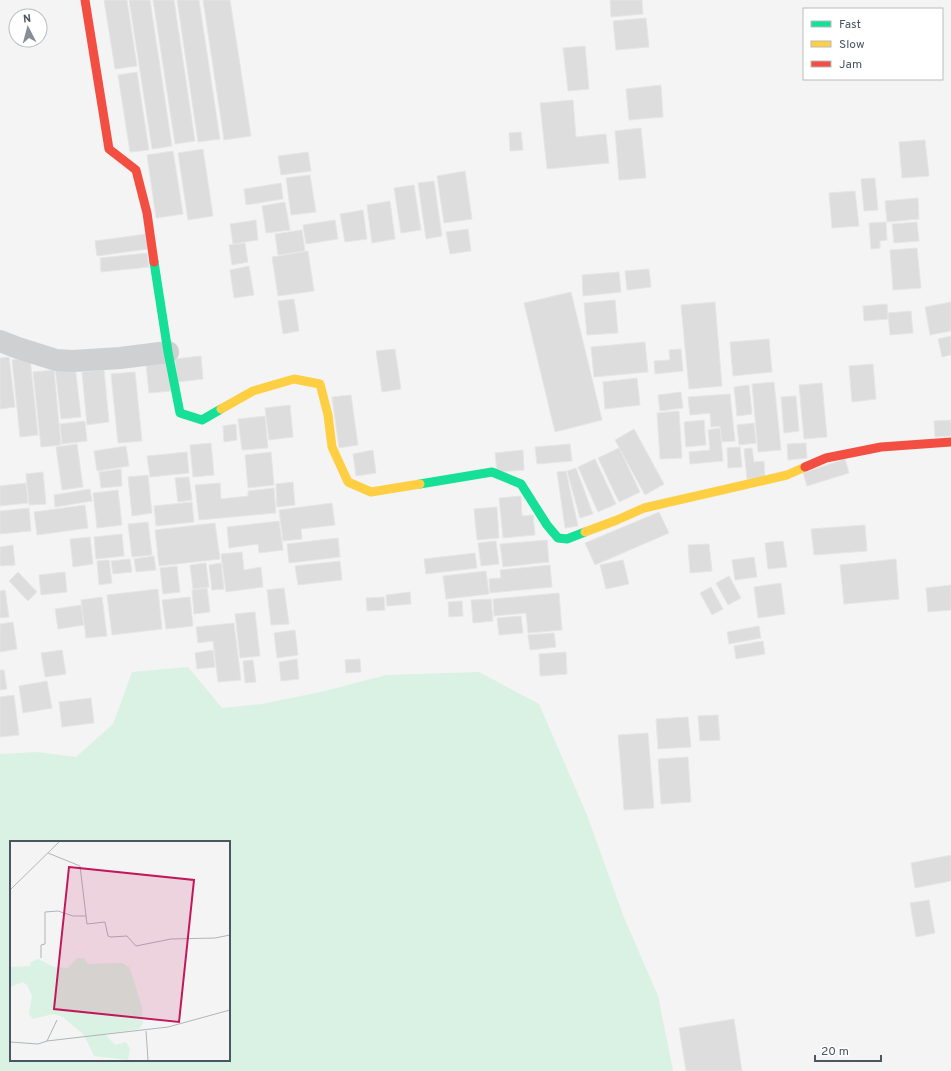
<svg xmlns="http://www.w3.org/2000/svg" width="951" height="1071" viewBox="0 0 951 1071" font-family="Overpass,sans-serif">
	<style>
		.green { fill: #d9f2e3; fill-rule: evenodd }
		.building { fill: #ddddde; stroke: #e5e6e7 }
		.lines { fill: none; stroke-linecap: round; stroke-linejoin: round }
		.street { stroke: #ced0d2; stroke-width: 22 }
		.fast { stroke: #16e098; stroke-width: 9 }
		.slow { stroke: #ffcf43; stroke-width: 9 }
		.jam { stroke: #f24e42; stroke-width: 9 }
		.inset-road { fill: none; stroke: #b0b5b9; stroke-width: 1 }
		.view { fill: #c2185b; fill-opacity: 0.15; stroke: #c2185b; stroke-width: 2 }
		.inset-edge { fill: none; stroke: #4a5661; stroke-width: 2 }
	</style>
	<rect width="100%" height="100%" fill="#f4f4f4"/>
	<path class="green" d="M188,667L222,708L262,704L325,691L386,675L479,672L539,704L587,815L623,915L658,996L673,1071H0V754L37,752L76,757L113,724L132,672ZM11,842H229V1060H11Z"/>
	<path class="building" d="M104,0H127L137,66L115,69Z
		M129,0H150L172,146L152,149Z
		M153,0H174L195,141L175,144Z
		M177,0H199L220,139L198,142Z
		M203,0H230L251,136L224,140Z
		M610,0H642L643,14L611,17Z
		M646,18L649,47L616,50L613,21Z
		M585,46L589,89L568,91L563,48Z
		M137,72L149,150L130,152L118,75Z
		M661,85L663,117L629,120L626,89Z
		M573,100L576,137L606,134L609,163L547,169L540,103Z
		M641,128L646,178L619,180L615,131Z
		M521,132L523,150L510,151L509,133Z
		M925,140L929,176L902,178L899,142Z
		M203,149L213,216L188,220L178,153Z
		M173,151L183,214L156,218L147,155Z
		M308,152L311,171L281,175L278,156Z
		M465,171L472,219L444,223L437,176Z
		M310,175L316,212L291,215L286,178Z
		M875,178L878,210L864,211L861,179Z
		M434,181L442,236L426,239L418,183Z
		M281,183L283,199L246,205L244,189Z
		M414,185L421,230L401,233L394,188Z
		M855,191L859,226L832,228L829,193Z
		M918,198L919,219L887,222L885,201Z
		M390,201L395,239L372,243L367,205Z
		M285,202L290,230L266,233L262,206Z
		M363,210L367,239L345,242L340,214Z
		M256,220L258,240L233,244L230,224Z
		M335,220L338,239L306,244L303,225Z
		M886,222L887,240L880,241V248L871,249L869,223Z
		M917,222L919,241L894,243L892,224Z
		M468,229L471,251L450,254L446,232Z
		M302,230L305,251L278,255L275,234Z
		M146,234L148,249L97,256L95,241Z
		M245,243L248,262L232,265L229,245Z
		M917,248L921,288L893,290L890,250Z
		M308,251L314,291L278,296L272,257Z
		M147,253L149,267L101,272L100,258Z
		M249,266L254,295L234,298L230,270Z
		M649,269L651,287L627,290L625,271Z
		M619,272L621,292L583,296L582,275Z
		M571,292L602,420L555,432L524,303Z
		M294,299L299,331L283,334L278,301Z
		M615,300L618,333L587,335L584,303Z
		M715,302L722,386L689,389L681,305Z
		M951,302V331L930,335L925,307Z
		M887,304L888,319L864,321L863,306Z
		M911,311L913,333L890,335L888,313Z
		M951,336V355L942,357L938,339Z
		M769,339L772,372L733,376L730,342Z
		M645,342L648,372L594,377L591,347Z
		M395,349L401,389L382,392L376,351Z
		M681,349L683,371L655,374L654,361L670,360L669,350Z
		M201,356L203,379L177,382L175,359Z
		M9,357L15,407L0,409V358Z
		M30,358L38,435L20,437L12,360Z
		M168,362L171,391L149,393L146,364Z
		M873,364L876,399L852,402L849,366Z
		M75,365L81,417L61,419L55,367Z
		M54,370L61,445L41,447L33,372Z
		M104,370L109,422L87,425L82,372Z
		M135,372L142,441L118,443L111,374Z
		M637,378L640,405L605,409L603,382Z
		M774,382L781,450L758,452L752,384Z
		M822,383L827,437L804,439L799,385Z
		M749,385L752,414L737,416L734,387Z
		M681,392L683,408L660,411L658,395Z
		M730,394L735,441L722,442L720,426L711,427L710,413L690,415L688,397Z
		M351,395L358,445L339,448L332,397Z
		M796,396L799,431L784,433L781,397Z
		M290,405L293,437L269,440L265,408Z
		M679,411L682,458L660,459L657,413Z
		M265,416L268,448L242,450L238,419Z
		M704,420L706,445L686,447L684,422Z
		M951,420V436L935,437L934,421Z
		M85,421L87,441L62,444L60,424Z
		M754,423L756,443L739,445L737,425Z
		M236,424L237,440L224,442L223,426Z
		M720,428L723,461L690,464L689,452L710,450L708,430Z
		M634,429L664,484L645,495L615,440Z
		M211,443L214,475L193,477L190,445Z
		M806,443L807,458L788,460L787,444Z
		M77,444L83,487L62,490L56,447Z
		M570,444L572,461L537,464L535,447Z
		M126,446L129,466L97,471L94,451Z
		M740,447L742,467L728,468L727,448Z
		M619,448L640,492L619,502L598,458Z
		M752,448L754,462L764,461L765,478L747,479L744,449Z
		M373,450L376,473L356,476L353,454Z
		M523,450L524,470L497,472L495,453Z
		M187,452L189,473L150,477L147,456Z
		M271,452L274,485L248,488L245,455Z
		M595,459L616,504L598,512L578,467Z
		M845,459L849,473L807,486L803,473Z
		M576,468L593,514L580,518L567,471Z
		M121,469L122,486L101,488L99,472Z
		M566,471L578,526L565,528L557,472Z
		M43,472L46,504L29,505L26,474Z
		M148,475L152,513L132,516L128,477Z
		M189,477L192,500L178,502L175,478Z
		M293,482L295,505L277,507L276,484Z
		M26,483L28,503L0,506V486Z
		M220,483L221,499L248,496V491L274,488L276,513L199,520L195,485Z
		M90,489L92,501L55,507L54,495Z
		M118,490L122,525L97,528L93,493Z
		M521,496L522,516L533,515L535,535L503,538L499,498Z
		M192,502L194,522L156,526L154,506Z
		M332,503L335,525L301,529L302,539L283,541L279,510Z
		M85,505L88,528L37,535L34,512Z
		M497,507L499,538L477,540L474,509Z
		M29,508L31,531L0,534V511Z
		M659,512L669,533L595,565L585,543Z
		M279,521L283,550L259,553L258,544L229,548L227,527Z
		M148,522L152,555L132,557L128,524Z
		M215,523L220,559L159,566L155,530Z
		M865,525L867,551L814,555L811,529Z
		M122,534L124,556L96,559L94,537Z
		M90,537L93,564L73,567L70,539Z
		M338,538L340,557L289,563L287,544Z
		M547,540L549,562L503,567L500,544Z
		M496,541L499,564L481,566L478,543Z
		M783,541L787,567L768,569L765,543Z
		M709,544L712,571L690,573L688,545Z
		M13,545L15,565L0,566V547Z
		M242,552L244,570L261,567L263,587L226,592L221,554Z
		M475,553L477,568L426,574L424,559Z
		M154,556L156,570L136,572L134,559Z
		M754,557L757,577L735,580L732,560Z
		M130,559L132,572L113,574L111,561Z
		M896,559L899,599L844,604L840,565Z
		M109,560L112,583L99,585L97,561Z
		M623,560L629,584L606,589L600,565Z
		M340,561L342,580L298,585L295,566Z
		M206,563L209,587L193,589L190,565Z
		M221,563L224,589L212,590L209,565Z
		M550,565L552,587L490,593L489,579L501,578L500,570Z
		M177,566L180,592L163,594L160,568Z
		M486,571L489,594L446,599L443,576Z
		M18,572L37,592L28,601L9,581Z
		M65,572L67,592L41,595L39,575Z
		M729,576L741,598L728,605L716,583Z
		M781,583L785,614L758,618L754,587Z
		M951,585V610L928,612L926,588Z
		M711,587L723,609L712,615L700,593Z
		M207,588L210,612L194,614L192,590Z
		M284,588L289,624L271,625L267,590Z
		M158,589L162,629L112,635L107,595Z
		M5,590L9,617L0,618V591Z
		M410,592L411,604L387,606L386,595Z
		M559,593L562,630L528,633L526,613L494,616L493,599Z
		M102,597L107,636L86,638L81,600Z
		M190,597L193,626L166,629L162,600Z
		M384,597L385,610L367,611L366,598Z
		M491,599L493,621L473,623L471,600Z
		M462,601L463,616L449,617L448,602Z
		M81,605L84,625L58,629L55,609Z
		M255,612L260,656L240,658L235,614Z
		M521,616L523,633L499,635L497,618Z
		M13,622L17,649L0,652V624Z
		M234,623L241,680L218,682L213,641L198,643L196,627Z
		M759,626L761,638L729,644L727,632Z
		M295,630L298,655L277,658L274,633Z
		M554,633L556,647L530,650L528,635Z
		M763,641L765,654L736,659L734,646Z
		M62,650L66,674L45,677L41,653Z
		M213,650L215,667L197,669L195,653Z
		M566,652L567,674L540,676L539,654Z
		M297,659L299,679L281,681L279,662Z
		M360,659L361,672L346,673L345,660Z
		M253,660L256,682L245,683L243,661Z
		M0,670H4L7,689L0,690Z
		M47,681L52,708L23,713L19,686Z
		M14,695L19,735L0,737V697Z
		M91,698L94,723L62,727L59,702Z
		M718,715L720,740L700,741L698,716Z
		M688,717L691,747L658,749L656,719Z
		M648,733L654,808L624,810L618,735Z
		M688,757L691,802L661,804L658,759Z
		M951,855V881L915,888L911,863Z
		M929,900L935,933L916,937L910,903Z
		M734,1019L742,1071H686L679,1028Z"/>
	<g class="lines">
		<path class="street" d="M0,341L18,348L56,360L73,361L120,358L168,352"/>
		<path class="fast" d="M154,262L168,352L180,413L202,420L221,409
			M420,484L492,472L521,484L547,525L558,538L567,539L585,532"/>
		<path class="slow" d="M221,409L253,391L294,379L320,384L328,415L332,447L348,482L371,492L420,484
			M585,532L617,520L644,508L787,475L805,467"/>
		<path class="jam" d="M85,0L109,149L136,170L147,213L154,262
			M805,467L826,458L881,447L951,442"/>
	</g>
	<g transform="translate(10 841)">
		<rect width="220" height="220" fill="#f4f4f4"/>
		<path d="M67,117H74L78,123L112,122L120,127L132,167L133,182L129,188L95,193L105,204L116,201L120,208L118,219L84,215L74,194L53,176L43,173L23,178L19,173L22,155L17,144L13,141L0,146V126L20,125L21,121L28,118L44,126L58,127Z" fill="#d9f2e3"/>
		<path class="inset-road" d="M38,12L70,25L77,83L95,81L98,95L101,96L117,95L126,105L161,98L205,97L220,94M0,49L49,1M31,117V104L35,103V71L48,70L63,75H76M136,190L138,219M37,200L158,186L220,169M0,201L28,203L37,200L47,179"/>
		<path class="view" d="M59,26L184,39L169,181L44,168Z"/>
		<rect width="220" height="220" class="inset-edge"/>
	</g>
	<rect x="803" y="8" width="140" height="72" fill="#ffffff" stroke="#b7bbc0"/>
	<rect x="811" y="21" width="20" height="6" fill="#16e098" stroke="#b7bbc0"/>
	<text x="839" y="28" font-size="12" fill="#4a5661">Fast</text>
	<rect x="811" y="41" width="20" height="6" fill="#ffcf43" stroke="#b7bbc0"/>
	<text x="839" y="48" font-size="12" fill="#4a5661">Slow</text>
	<rect x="811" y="61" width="20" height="6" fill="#f24e42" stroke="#b7bbc0"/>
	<text x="839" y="68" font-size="12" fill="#4a5661">Jam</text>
	<g transform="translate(28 28) rotate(354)"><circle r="19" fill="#ffffff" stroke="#b7bbc0"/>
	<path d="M0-3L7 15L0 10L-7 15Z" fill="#868d94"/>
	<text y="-6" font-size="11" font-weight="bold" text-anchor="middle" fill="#4a5661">N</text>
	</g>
	<path d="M815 1055v6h66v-6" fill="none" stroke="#4a5661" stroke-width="2"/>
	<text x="821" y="1055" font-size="12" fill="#4a5661" stroke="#ffffff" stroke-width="3" paint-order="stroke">20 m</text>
</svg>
